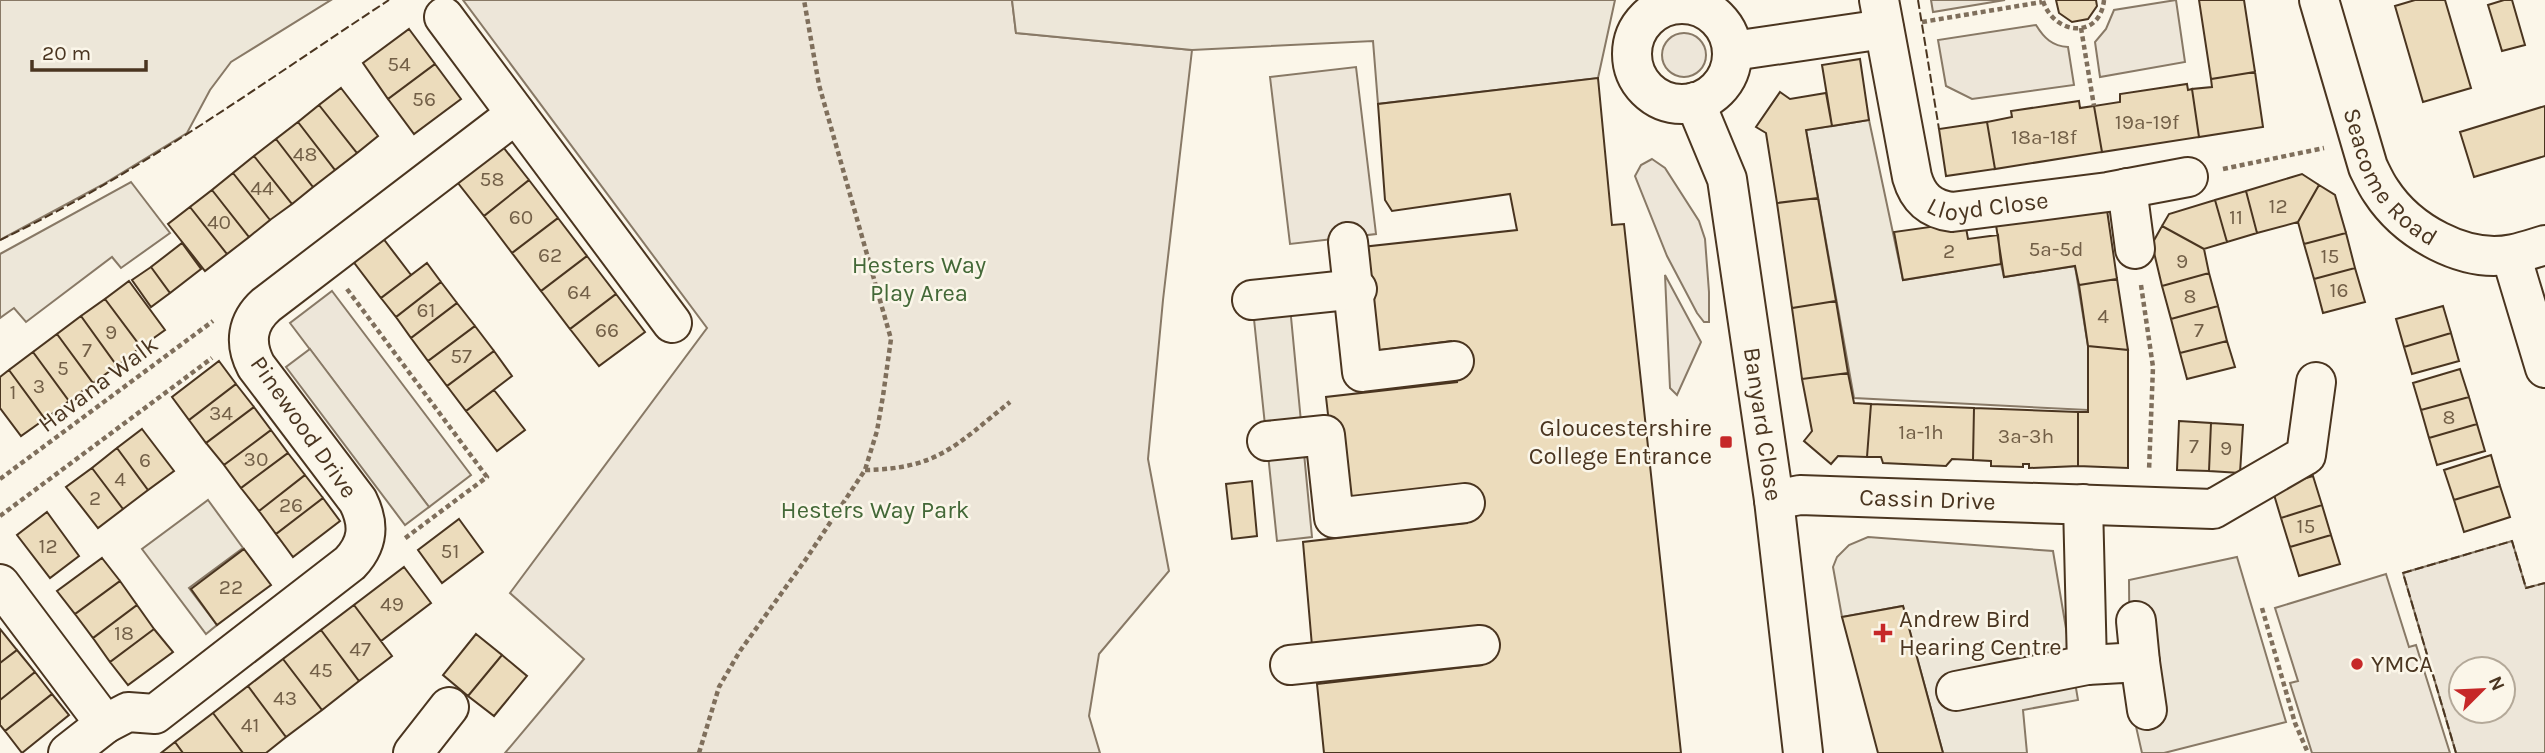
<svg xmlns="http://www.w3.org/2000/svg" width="2545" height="753" viewBox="0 0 2545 753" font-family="Karla,sans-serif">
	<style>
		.green { fill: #ede6d9; stroke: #887966; stroke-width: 2; fill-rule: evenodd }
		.parking { fill: #ede7d9; stroke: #887966; stroke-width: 2 }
		.building { fill: #ecdcbc; stroke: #4a3520; stroke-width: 2 }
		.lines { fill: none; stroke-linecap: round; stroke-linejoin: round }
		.minor-casing { stroke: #4a3520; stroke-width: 42 }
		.path { stroke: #7f6f5c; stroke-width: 4.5; stroke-dasharray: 5 3.5; stroke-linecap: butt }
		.minor { stroke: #fbf6e9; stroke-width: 38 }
		.fence { stroke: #4a3520; stroke-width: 2; stroke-dasharray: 9 3.5; stroke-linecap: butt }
		.poi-dot { fill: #c62828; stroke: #fbf6e9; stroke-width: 2.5 }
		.labels { text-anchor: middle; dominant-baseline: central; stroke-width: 5; stroke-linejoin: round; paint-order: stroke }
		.number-label { font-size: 21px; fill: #725f47 }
		.street-label { font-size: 24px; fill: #4a3520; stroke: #fbf6e9 }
		.park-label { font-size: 24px; fill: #436837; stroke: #fbf6e9 }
		.poi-label { font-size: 24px; fill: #4a3520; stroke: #fbf6e9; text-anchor: start }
	</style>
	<rect width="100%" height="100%" fill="#fbf6e9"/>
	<path class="green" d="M463,0H1012L1016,33L1192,50L1163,300L1148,459L1169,571L1099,654L1089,716L1100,753H505L584,659L510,593L707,328Z
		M1931,0H2005L1933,12Z
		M2176,0L2185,62L2100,77L2095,42L2106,29L2114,10Z
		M2036,25C2044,38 2052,46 2068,47L2074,85L1972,99L1946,86L1938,40Z
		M1662 55a22 22 0 1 1 44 0a22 22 0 1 1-44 0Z
		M1356,67L1376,234L1290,244L1270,77Z
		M1652,159L1665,168L1699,221L1705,239L1709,292V322H1704L1697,313L1667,256L1635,176L1641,165Z
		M1665,275L1701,342L1677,395L1670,388Z
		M332,291L471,475L429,507L290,323Z
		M2512,541L2526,588L2545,583V753H2456L2403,573ZM2461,669H2503V711H2461Z
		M2386,574L2409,647L2416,645L2450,753H2312L2290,683L2298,681L2275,608Z"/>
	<path class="parking" d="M0,0H331L231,62L210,90L187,133L102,185L0,240Z
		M1012,0H1615L1598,78L1378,104L1373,41L1192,50L1016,33Z
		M1869,120L1903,280L2001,264L2004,277L2075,266L2088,346V410L1854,398L1806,130Z
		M131,182L170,233L121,268L112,257L26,322L14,308L0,318V254Z
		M1289,296L1312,537L1277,541L1252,300Z
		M310,349L429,507L405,525L286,367Z
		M208,500L243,548L189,588L217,625L206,634L142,549Z
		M1868,537L2053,551L2078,700L2023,710L2027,753H1943L1903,606L1842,617L1833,567L1837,557L1849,545Z
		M2237,557L2286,722L2164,753H2142L2130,700L2129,580Z"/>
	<path class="building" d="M2056,0H2096L2097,6L2088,19L2072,22L2059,13Z
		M2199,0H2244L2255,72L2211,79Z
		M2415,0H2445L2471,88L2423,102L2395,6Z
		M2504,0H2512L2525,45L2502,51L2488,5Z
		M409,29L435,64L388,99L363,63Z
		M1860,59L1869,120L1832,126L1822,65Z
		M435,64L461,99L414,134L388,99Z
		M2255,72L2263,127L2199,137L2192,89L2212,87L2211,79Z
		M1598,78L1612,225L1624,224L1681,753H1324L1317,684L1482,665L1478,629L1312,646L1303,542L1467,523L1463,487L1338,502L1326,397L1457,382L1451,341L1365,352L1353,248L1517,230L1510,194L1392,211L1385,200L1378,104Z
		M2187,84L2188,90L2192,89L2199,137L2102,152L2094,106L2120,102V94Z
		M341,88L378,136L357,153L319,105Z
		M1780,92L1790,99L1826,93L1832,126L1806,130L1818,198L1777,203L1766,133L1756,127Z
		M2079,101L2080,108L2094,106L2102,152L1995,169L1987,122L2012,117L2011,111Z
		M319,105L357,153L335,170L298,122Z
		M2545,106V156L2474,177L2460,132Z
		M298,122L335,170L313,187L276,139Z
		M1987,122L1995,169L1946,176L1939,129Z
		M276,139L313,187L292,204L254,156Z
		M500,143L529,180L484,216L454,178Z
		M254,156L292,204L270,220L233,173Z
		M233,173L270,220L249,237L212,190Z
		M2302,174L2319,185L2298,222L2257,233L2246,191Z
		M529,180L558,218L512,253L484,216Z
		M2319,185L2335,195L2346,233L2304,244L2298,222Z
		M212,190L249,237L227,254L190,207Z
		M2246,191L2257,233L2227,242L2215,200Z
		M1818,198L1836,301L1792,308L1777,203Z
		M2215,200L2227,242L2204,249L2162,226L2169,214Z
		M190,207L227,254L205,271L168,224Z
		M2107,210L2117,279L2079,285L2075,266L2004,277L1996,225Z
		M558,218L587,256L541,291L512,253Z
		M1965,222L1968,239L1998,235L2001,264L1903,280L1894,232Z
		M2162,226L2204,249L2209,273L2162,286L2152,244Z
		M379,233L411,275L381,298L349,256Z
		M2346,233L2355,268L2314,279L2304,244Z
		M182,243L201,269L170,293L151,267Z
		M587,256L616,294L570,329L541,291Z
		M427,263L441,282L396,317L381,298Z
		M151,267L170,293L151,307L132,280Z
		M2355,268L2365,302L2323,313L2314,279Z
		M2209,273L2218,306L2171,319L2162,286Z
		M2117,279L2128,350L2088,346L2079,285Z
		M129,281L165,330L141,347L105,299Z
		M441,282L457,303L411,338L396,317Z
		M616,294L645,332L599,366L570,329Z
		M105,299L141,347L117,366L81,316Z
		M1836,301L1848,373L1802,379L1792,308Z
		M457,303L475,326L428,361L411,338Z
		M2218,306L2227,341L2180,353L2171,319Z
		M2443,306L2451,333L2404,347L2396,319Z
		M81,316L117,366L93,383L57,334Z
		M475,326L494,351L447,386L428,361Z
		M2451,333L2459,361L2412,374L2404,347Z
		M57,334L93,383L69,401L33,352Z
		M2227,341L2235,367L2187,379L2180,353Z
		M2088,346L2128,350V468L2078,466V412H2088Z
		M494,351L512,376L466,411L447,386Z
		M33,352L69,401L45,419L9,370Z
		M219,361L236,384L189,420L172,397Z
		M2460,369L2469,397L2421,410L2413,383Z
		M9,370L45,419L21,436L0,408V377Z
		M1848,373L1854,403L1871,404L1867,457L1838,456L1831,464L1804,441L1812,431L1802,379Z
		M236,384L254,407L206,443L189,420Z
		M494,390L525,430L497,451L466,411Z
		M2469,397L2477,424L2429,438L2421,410Z
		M1871,404L1974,408L1973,460L1952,459L1946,466L1883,463L1881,457H1867Z
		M254,407L271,430L224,465L206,443Z
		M1974,408L2078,412V466L2029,468V464H2023V467L1991,466V461L1973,460Z
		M2179,421L2211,423L2209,471L2177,470Z
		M2211,423L2243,425L2240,473L2209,471Z
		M2477,424L2485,451L2437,465L2429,438Z
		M142,429L174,471L148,490L117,448Z
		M271,430L288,453L241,488L224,465Z
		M117,448L148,490L123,509L92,468Z
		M288,453L305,475L259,511L241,488Z
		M2491,455L2500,486L2454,500L2444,470Z
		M92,468L123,509L98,528L66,487Z
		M305,475L323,498L276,534L259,511Z
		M2313,476L2322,505L2281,518L2272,488Z
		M1252,481L1257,536L1232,539L1226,484Z
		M2500,486L2510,517L2464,532L2454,500Z
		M323,498L340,521L293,557L276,534Z
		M2322,505L2331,535L2290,547L2281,518Z
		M47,512L79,556L50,578L17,535Z
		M459,519L483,552L442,583L418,550Z
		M2331,535L2340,564L2299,576L2290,547Z
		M244,549L271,585L217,625L191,589Z
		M102,558L120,581L75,614L57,591Z
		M404,567L431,603L381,641L354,605Z
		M120,581L137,605L93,638L75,614Z
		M137,605L154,629L110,662L93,638Z
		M354,605L392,656L359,681L321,630Z
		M1903,606L1943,753H1878L1842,617Z
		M0,629L17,650L0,663Z
		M154,629L173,652L128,685L110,662Z
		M321,630L359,681L322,710L283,659Z
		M476,634L502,655L468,696L443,675Z
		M17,650L35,672L0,700V663Z
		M502,655L527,676L494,716L468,696Z
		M283,659L322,710L286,737L248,686Z
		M35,672L52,694L5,731L0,725V700Z
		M248,686L286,737L266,753H243L213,713Z
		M52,694L69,715L22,753L5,731Z
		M213,713L243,753H183L175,742Z
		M175,742L183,753H161Z"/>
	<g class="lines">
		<defs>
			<g id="minor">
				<path id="s1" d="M1879,0L1912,177C1918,198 1930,209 1952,212L2108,192L2188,177"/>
				<path id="s2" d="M2319,0L2368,167C2372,175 2376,184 2381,191C2407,231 2464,264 2513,254C2524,252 2535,248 2545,245"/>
				<circle cx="1682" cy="54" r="50"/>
				<path d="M444,17L672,323"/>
				<path d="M1733,51L1884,29"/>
				<path id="s3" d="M1695,102L1727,179L1774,500L1803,753"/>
				<path d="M2127,188L2135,249"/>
				<path d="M1348,242L1362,372L1454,361"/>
				<path d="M2511,255L2545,368"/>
				<path d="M1252,300L1357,289"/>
				<path d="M1267,441L1325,435L1334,518L1465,503"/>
				<path id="s4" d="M1774,500L1800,495L2213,509L2306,455L2316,382"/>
				<path d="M0,584L105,724L128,712L155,714L350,563C368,544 370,525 358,501L256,366C244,343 247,322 266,305L516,114"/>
				<path d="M2136,621L2140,662"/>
				<path d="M1290,665L1480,645"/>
				<path d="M2087,665L2140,662L2147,710"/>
				<path d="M1956,691L2087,665L2083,504"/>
				<path d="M68,753L105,724"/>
				<path d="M413,753L449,707"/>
			</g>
		</defs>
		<use href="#minor" class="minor-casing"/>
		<path class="path" d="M1718,0L1720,15
			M2043,1C2054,35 2100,40 2104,0
			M1922,22L2042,2
			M2081,28L2094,106
			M2223,169L2324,148
			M2141,285L2153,367L2149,471
			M347,289L487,477L404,539
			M865,470C938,469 956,445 1010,402
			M0,479L213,321
			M0,516L212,358
			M2262,608L2295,723L2308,753
			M699,753L719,687L740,651L806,559L865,470L877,431L883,396L891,339L819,85L804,0"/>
		<use href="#minor" class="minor"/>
		<path class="fence" d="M1918,0L1939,129
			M0,240C137,175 262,83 389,0
			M2456,753L2403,573L2512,541L2526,588L2545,583"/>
	</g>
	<g class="poi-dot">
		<rect x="1719" y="435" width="14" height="14" rx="3.5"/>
		<path d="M1879.5 622.5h7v7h7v7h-7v7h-7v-7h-7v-7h7z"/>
		<circle cx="2357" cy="664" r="7"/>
	</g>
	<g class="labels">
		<g class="number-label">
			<text x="399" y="64">54</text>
			<text x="424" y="99">56</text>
			<text x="2147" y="122">19a-19f</text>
			<text x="2044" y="137">18a-18f</text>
			<text x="305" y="154">48</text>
			<text x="492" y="179">58</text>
			<text x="262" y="188">44</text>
			<text x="2278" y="206">12</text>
			<text x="521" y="217">60</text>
			<text x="2236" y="217">11</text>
			<text x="219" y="222">40</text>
			<text x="2056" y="249">5a-5d</text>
			<text x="1949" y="251">2</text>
			<text x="550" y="255">62</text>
			<text x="2330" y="256">15</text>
			<text x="2182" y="261">9</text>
			<text x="2339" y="290">16</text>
			<text x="579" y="292">64</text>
			<text x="2190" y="296">8</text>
			<text x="426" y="310">61</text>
			<text x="2103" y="316">4</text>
			<text x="607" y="330">66</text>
			<text x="2199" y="330">7</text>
			<text x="111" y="332">9</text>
			<text x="87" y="350">7</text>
			<text x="461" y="356">57</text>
			<text x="63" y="368">5</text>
			<text x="39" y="386">3</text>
			<text x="13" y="392">1</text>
			<text x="221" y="413">34</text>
			<text x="2449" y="417">8</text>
			<text x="1921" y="432">1a-1h</text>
			<text x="2026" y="436">3a-3h</text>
			<text x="2194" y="446">7</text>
			<text x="2226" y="448">9</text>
			<text x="256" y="459">30</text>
			<text x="145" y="460">6</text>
			<text x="120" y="479">4</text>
			<text x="95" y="498">2</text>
			<text x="291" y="505">26</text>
			<text x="2306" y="526">15</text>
			<text x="48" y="546">12</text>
			<text x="450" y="551">51</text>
			<text x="231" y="587">22</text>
			<text x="392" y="604">49</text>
			<text x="124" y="633">18</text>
			<text x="360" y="649">47</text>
			<text x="321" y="670">45</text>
			<text x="285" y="698">43</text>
			<text x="250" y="725">41</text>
		</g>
		<g class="street-label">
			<text stroke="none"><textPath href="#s2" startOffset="194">Seacome Road</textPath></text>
			<text stroke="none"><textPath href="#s1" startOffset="273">Lloyd Close</textPath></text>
			<text transform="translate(98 384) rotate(-37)">Havana Walk</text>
			<text stroke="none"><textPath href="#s3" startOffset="331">Banyard Close</textPath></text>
			<text transform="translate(304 427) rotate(55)">Pinewood Drive</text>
			<text stroke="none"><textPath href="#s4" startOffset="154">Cassin Drive</textPath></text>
		</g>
		<g class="park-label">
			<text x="919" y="265">Hesters Way<tspan x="919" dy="28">Play Area</tspan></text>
			<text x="875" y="510">Hesters Way Park</text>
		</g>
		<g class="poi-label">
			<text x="1712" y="428" text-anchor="end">Gloucestershire<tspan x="1712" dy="28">College Entrance</tspan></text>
			<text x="1899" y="619">Andrew Bird<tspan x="1899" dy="28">Hearing Centre</tspan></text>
			<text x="2371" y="664">YMCA</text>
		</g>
	</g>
	<g transform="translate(2482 690) rotate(66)"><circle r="33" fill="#fbf6e9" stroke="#b4a999" stroke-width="2"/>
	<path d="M0-5L12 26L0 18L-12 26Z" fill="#c62828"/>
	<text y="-10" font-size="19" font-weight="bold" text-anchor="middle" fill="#4a3520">N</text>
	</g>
	<path d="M32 60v10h114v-10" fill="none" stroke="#4a3520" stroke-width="3.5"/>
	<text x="42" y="60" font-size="21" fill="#4a3520" stroke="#fbf6e9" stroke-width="5" paint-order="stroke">20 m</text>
</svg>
